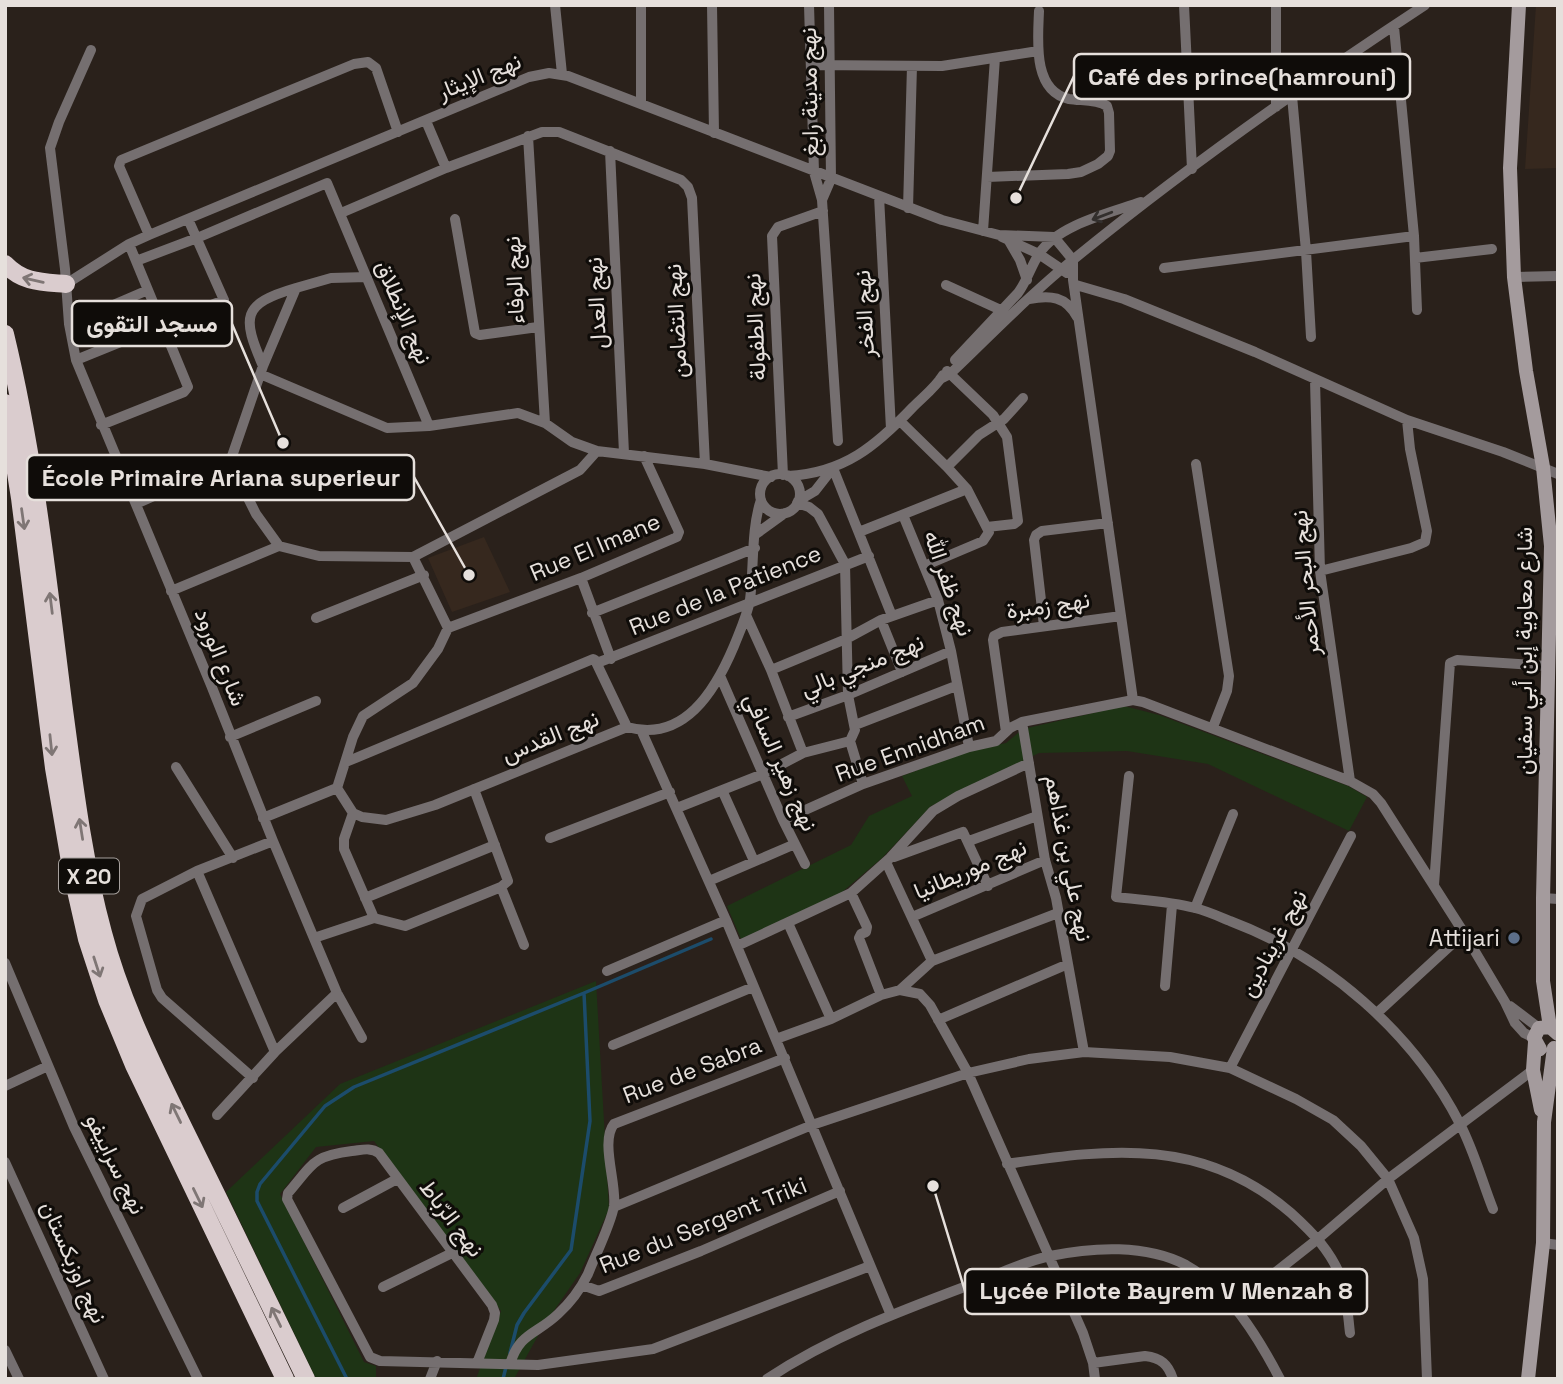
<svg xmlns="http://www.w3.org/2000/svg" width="1563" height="1384" viewBox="0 0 1563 1384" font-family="'Space Grotesk',Vazirmatn,sans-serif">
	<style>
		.built { fill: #36281e }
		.green { fill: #1e3415 }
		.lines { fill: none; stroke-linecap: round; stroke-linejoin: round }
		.stream { stroke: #1c4c6b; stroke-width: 3.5 }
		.minor { stroke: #756f70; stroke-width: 10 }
		.secondary { stroke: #a49b9d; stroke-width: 14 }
		.trunk { stroke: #daccce; stroke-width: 18 }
		.oneway { stroke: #332f2d }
		.oneway2 { stroke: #7f7675 }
		.service-dot { fill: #5c6f8a; stroke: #0f0c09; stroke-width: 2.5 }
		.labels { text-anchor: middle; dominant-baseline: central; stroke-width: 6; stroke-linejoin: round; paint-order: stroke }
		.shield { fill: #0f0c09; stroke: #a6a09d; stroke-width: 2 }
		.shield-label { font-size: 21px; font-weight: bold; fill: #e6e0dc }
		.street-label { font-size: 23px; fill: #e6e0dc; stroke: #0f0c09 }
		.poi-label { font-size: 23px; fill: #e6e0dc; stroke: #0f0c09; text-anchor: end }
		.leader { fill: none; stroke: #e6e0dc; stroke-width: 2.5 }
		.callout-dot { fill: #e6e0dc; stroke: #0f0c09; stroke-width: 2.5 }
		.callout { fill: #0f0c09; stroke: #e6e0dc; stroke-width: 2.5 }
		.callout-label { font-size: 24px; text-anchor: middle; font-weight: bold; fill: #e6e0dc }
	</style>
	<rect width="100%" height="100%" fill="#2a211b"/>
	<path class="built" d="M1536,5H1558V168L1525,169Z
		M484,537L510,592L452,612L428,558Z"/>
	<path class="green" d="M1124,706L1159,715L1348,786L1367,797L1349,831L1208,764L1127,751L1039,753L931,806L882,858L841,893L741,939L727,906L851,845L869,816L912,796L902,776L969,751L1006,743L1023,729Z
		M596,981L609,1209L580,1273L544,1325L514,1379H476L501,1311L374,1141L316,1147L280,1194L364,1362L376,1366V1379H316L226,1192L340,1084Z"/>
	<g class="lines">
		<path class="stream" d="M510,1353L517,1325L524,1313L571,1250L590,1121L584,993
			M347,1379L257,1201V1192L260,1184L325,1106L354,1087L584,993L711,939
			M503,1379L506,1367"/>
		<path class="minor" d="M555,5L562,74
			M641,5V104
			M712,5L714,133
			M809,5L814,172L822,200L838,441
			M1184,5L1192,169
			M1276,5V107
			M1394,27L1414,236L1417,310
			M91,50L59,122L50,148L65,269L69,324L76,360L211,685L273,841L337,993L362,1038
			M811,65L942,66L1038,51
			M1292,96L1306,251L1311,337
			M426,121L446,168
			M528,136L545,423
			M610,151L624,453
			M987,177L1068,174L1081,172L1098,164L1108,156L1110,151L1109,113L1107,106C1096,99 1081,101 1069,99C1032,91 1038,39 1039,11
			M879,196L891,429
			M822,200L831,179L829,5
			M908,208L912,66
			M341,213L446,168L542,132H559L681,180L688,187L692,198L705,464
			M455,219L475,333L480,335L538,327
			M983,231L995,58
			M149,235L119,166L121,160L354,64L368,62L376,68L398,132
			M1002,237L1039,254L1067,273
			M1009,241L1020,260L1027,280
			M1415,258L1492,249
			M136,261L197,238L327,183L429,426
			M1164,268L1414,236
			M367,277L331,278L296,288L263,366L230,462L256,514L279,546L319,556L413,557L580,470L597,451
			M1514,277L1558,276
			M66,284L129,244L149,235L529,77L549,73L568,76L942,220L999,235L1054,237L1073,260V280L1133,700
			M946,285L1003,311
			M1076,285L1124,299L1255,352L1407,420L1503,452L1558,474
			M1029,299C1050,295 1066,296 1077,317
			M69,324L148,290
			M76,360L224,300L188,219
			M955,360L1018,293C1027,281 1031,266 1039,254C1057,225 1110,213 1141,202
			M263,366C242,317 241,304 296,288
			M947,371L993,415L1007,437L1018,521L1014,524L987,527
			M260,374L387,428L429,426L518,413L545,423L572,442L597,451L705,464L771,477
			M940,379L950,374C987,339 1023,301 1063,268C1177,174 1300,87 1425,5
			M1315,380L1320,571L1350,781
			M900,421L947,467L967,489L989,532L983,541L924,566
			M101,425L184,392L188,387L129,244
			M1196,464L1229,676L1227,691L1213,727
			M947,467L979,435L1004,419L1023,398
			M833,468L892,616
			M760 494a20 20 0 1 1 40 0a20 20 0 1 1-40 0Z
			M783,475L772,236L778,227L823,211
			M788,476C844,473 876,446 913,407C923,397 936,387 943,375
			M798,501L815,491L833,468
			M797,503L809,507L818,514L845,564L848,695L855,730L850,741L863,784
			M136,504L230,462
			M903,515L938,600L951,651L969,747
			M859,532L967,489
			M756,534L785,513
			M1320,571L1411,548L1425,542L1427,531L1410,449L1407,420
			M581,578L611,659
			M171,591L279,546
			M592,613L755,548
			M746,615L771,670L803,753
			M316,618L424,575
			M881,620L902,672
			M1044,626L1034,540L1036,535L1042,531L1108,523
			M448,628L581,578L677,537L679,532L644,456
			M597,663L869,556
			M771,670L846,639L881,620L938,600
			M721,678L783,820L805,864
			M788,717L848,695L951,651
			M1022,722L1045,860L1056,898L1084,1052
			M855,725L956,686
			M642,732L726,920L891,1315
			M1006,732L993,640L994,636L1002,632L1121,616
			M230,737L316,701
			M346,762L593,659L595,660L627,727
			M176,767L233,858
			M1129,776L1116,897C1141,900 1170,901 1195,908C1207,911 1218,916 1230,921C1326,957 1413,1032 1460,1124C1474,1151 1482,1181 1493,1209
			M337,788L353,813L362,817L386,820L435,805L627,727C684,743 715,691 734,646C740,631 747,616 750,600C754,569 751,529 761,500
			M474,789L508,881L501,887L524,945
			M722,790L754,861
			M677,808L763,774L803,753L850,741
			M353,813L344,839V849L374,918
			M263,818L337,788L353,737L363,716L413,683L438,649L448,628L413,557
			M783,820L863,784L969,747L996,741L1010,728L1022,722L1133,700L1143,702L1350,781L1373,794L1381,803L1464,933L1505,1002L1515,1023L1524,1033L1534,1038
			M550,838L670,792
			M969,841L1037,816
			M894,857L963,832L988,886
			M886,862L932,961
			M197,871L275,1052
			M709,881L795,844
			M1434,885L1450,663L1457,660L1548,666
			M851,893L867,927L866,932L861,934L859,938L881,995
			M365,898L495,845
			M1543,898L1558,899
			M1195,908L1233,814
			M912,917L1045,860
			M374,918L405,926L501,887
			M788,923L831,1019
			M314,938L374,918
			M737,946L851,893L890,858L933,811L958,796L1029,763
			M5,963L74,1127L198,1379
			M607,971L726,920
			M1165,986L1172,905
			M900,990L932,961L1058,913
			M1510,1006L1539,1028
			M1377,1013L1464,933
			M938,1020L1068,964
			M776,1039L831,1019L881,995L900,990L920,994L930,1005L968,1073L1083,1333L1093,1363L1095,1379
			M613,1045L753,987
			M1230,1068L1351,836
			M253,1078L162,998L157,990L136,916L142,899L150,895L197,871L273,841
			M5,1086L48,1066
			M217,1115L275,1052L337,993
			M5,1162L104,1379
			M1007,1164C1112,1148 1205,1138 1291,1213C1313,1233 1331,1251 1342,1280C1347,1297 1348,1316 1350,1333
			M614,1207L812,1125L968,1073L1029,1059L1084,1052L1170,1057L1230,1068L1296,1099L1333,1120L1361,1146L1388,1179L1414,1238L1423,1279L1427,1379
			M343,1208L397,1179
			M1543,1243L1558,1245
			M582,1285L599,1291L701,1251L840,1191
			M383,1287L452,1253
			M1233,1306L1319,1238L1388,1179L1533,1070
			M5,1350L19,1379
			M477,1363L494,1320L495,1313L492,1305L379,1153C370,1147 362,1150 352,1151C312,1156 313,1164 288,1193L287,1199L370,1357L380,1361L538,1365L653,1349L870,1266
			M1093,1363L1145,1356C1161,1358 1168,1364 1173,1379
			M510,1364C520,1332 536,1335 558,1314C570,1303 581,1288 588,1274C595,1256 611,1224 614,1206C617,1184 600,1141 614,1124L785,1058
			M430,1379L437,1361
			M767,1379C832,1336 903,1310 975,1283C999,1274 1025,1261 1050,1256C1093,1247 1146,1244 1186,1265C1229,1289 1258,1337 1280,1379"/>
		<path class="secondary" d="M1519,5L1510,168L1514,277L1526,371L1543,467L1551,546L1543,898V981L1550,1027
			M1535,1042L1533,1070L1541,1110
			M1540,1049L1534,1038L1539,1028L1550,1027L1558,1034
			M1528,1379L1543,1243L1544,1122L1554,1048"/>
		<path class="trunk" d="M5,264C23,283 42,282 66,284
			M5,334C35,458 48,584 64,710C74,784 83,860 103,933C122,1005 157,1074 190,1141C229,1220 267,1299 306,1379
			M5,403L20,498L54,768L72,873L87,939L107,1000L134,1065L285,1379"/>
	</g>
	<defs><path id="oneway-shaft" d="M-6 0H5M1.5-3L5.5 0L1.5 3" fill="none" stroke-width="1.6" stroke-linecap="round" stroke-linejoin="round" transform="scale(1.75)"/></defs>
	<use class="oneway" href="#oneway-shaft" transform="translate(1102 216) rotate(159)"/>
	<g class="oneway2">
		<use href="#oneway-shaft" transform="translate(33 280) rotate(-167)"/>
		<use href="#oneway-shaft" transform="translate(23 519) rotate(82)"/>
		<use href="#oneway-shaft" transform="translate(51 603) rotate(-97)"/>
		<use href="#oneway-shaft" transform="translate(51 745) rotate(84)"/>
		<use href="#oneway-shaft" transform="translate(81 829) rotate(-99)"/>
		<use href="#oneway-shaft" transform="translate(97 967) rotate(72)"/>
		<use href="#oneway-shaft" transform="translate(176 1113) rotate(-116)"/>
		<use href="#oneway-shaft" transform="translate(198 1198) rotate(64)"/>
		<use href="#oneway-shaft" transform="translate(276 1317) rotate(-116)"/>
	</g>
	<circle class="service-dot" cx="1514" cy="938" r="7"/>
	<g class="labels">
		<rect class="shield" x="59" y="858.5" width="60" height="35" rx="5"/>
		<g class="shield-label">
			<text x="89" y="876">X 20</text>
		</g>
		<g class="street-label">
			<text transform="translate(479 76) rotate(-22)">نهج الإيثار</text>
			<text transform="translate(809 92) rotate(-91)">نهج مدينة رابغ</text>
			<text transform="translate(514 280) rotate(-93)">نهج الوفاء</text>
			<text transform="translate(596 303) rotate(-93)">نهج العدل</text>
			<text transform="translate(404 312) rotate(67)">نهج الإنطلاق</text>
			<text transform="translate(864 314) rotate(-93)">نهج الفخر</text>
			<text transform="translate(676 321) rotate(-93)">نهج التضامن</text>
			<text transform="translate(755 327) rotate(-93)">نهج الطفولة</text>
			<text transform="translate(595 547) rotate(-23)">Rue El Imane</text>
			<text transform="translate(949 583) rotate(71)">نهج ظفر الله</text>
			<text transform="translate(1305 583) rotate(-95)">نهج البحر الأحمر</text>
			<text transform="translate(725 590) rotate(-22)">Rue de la Patience</text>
			<text transform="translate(1048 605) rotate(-8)">نهج زمبرة</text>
			<text transform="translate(1524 651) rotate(-90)">شارع معاوية إبن أبي سفيان</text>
			<text transform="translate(221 657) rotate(68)">شارع الورود</text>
			<text transform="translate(862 665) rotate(-22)">نهج منجي بالي</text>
			<text transform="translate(550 736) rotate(-22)">نهج القدس</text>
			<text transform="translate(910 748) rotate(-20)">Rue Ennidham</text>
			<text transform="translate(781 762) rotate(66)">نهج زهير السافي</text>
			<text transform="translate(1069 858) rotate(79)">نهج علي بن غذاهم</text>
			<text transform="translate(970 869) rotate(-23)">نهج موريطانيا</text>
			<text transform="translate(1273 943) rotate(-62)">نهج غرينادين</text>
			<text transform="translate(692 1070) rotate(-21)">Rue de Sabra</text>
			<text transform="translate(116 1164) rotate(64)">نهج سراييفو</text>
			<text transform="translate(452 1218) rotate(53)">نهج الرّباط</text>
			<text transform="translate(703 1225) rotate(-22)">Rue du Sergent Triki</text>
			<text transform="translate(74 1262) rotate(66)">نهج اوزبكستان</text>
		</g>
		<g class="poi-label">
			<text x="1500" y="938">Attijari</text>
		</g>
	</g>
	<path class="leader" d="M1016 198L1074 76M283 443L232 324M469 575L414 477M933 1186L965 1291"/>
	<g class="callout-dot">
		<circle cx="1016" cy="198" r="7"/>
		<circle cx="283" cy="443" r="7"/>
		<circle cx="469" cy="575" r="7"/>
		<circle cx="933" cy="1186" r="7"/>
	</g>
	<g class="callout">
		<rect x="1074" y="54" width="336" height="45" rx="7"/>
		<rect x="72" y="301" width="160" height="45" rx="7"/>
		<rect x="27" y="455" width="387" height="45" rx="7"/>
		<rect x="965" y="1269" width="402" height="45" rx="7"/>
	</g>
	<g class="callout-label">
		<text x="1242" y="85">Café des prince(hamrouni)</text>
		<text x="152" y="332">مسجد التقوى</text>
		<text x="221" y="486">École Primaire Ariana superieur</text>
		<text x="1166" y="1299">Lycée Pilote Bayrem V Menzah 8</text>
	</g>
	<rect width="1563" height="1384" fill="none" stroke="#e6e0dc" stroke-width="14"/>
</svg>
